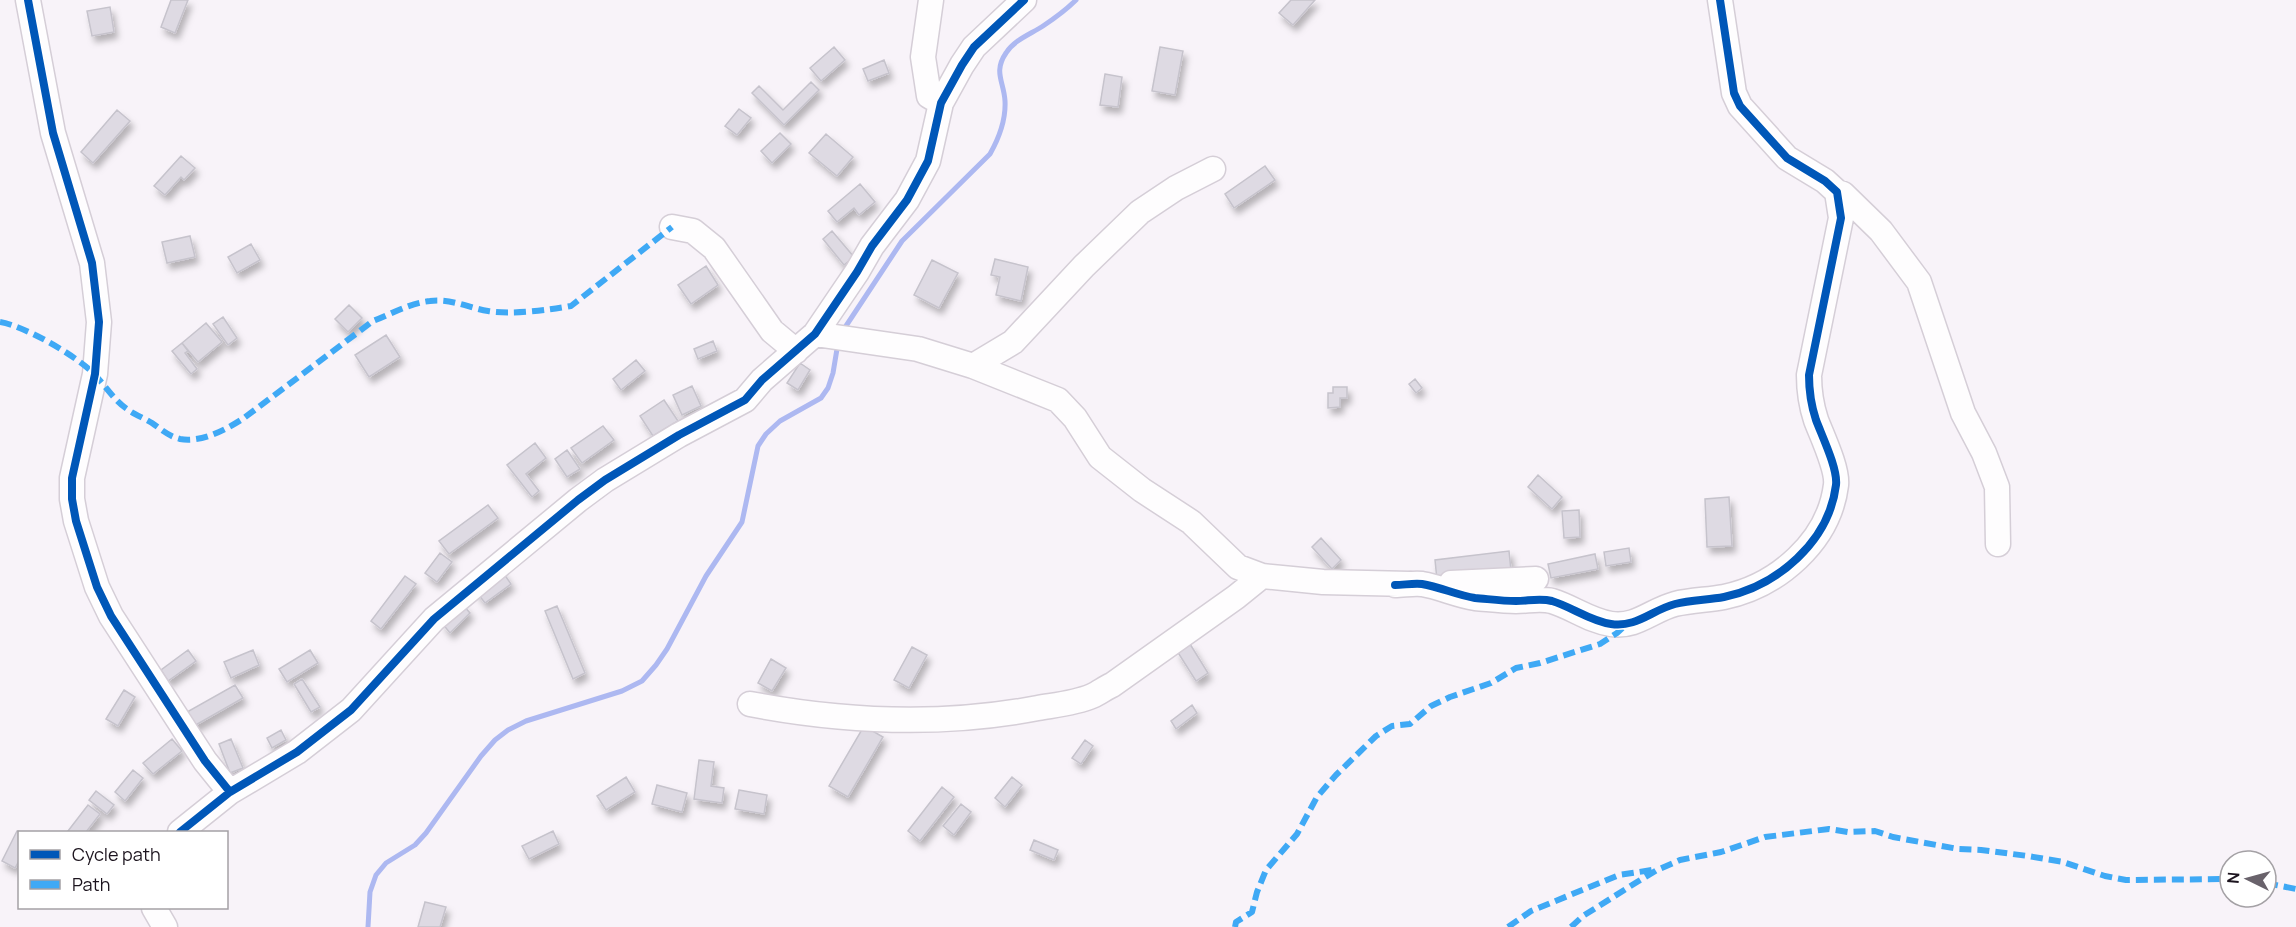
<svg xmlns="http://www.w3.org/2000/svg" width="2296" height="927" viewBox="0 0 2296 927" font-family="Manrope,sans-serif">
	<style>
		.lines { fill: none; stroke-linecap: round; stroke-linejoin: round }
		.stream { stroke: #adb8f1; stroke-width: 5 }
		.building { fill: #dedae3; stroke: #c6c3cc; stroke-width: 1.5; filter: url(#shadow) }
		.minor-casing { stroke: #d5ced7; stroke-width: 27 }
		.minor { stroke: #fefdfe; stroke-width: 24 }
		.quiet { stroke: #3fa9f5; stroke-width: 6; stroke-dasharray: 12 6; stroke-linecap: butt }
		.cycleway-casing { stroke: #fff; stroke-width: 11 }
		.cycleway { stroke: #0057b8; stroke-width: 8 }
	</style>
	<defs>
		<filter id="shadow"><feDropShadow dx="3.5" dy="6" stdDeviation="3" flood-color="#0004"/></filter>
	</defs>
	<rect width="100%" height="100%" fill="#f8f3f9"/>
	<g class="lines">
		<path class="stream" d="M842,332L902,241L990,154C999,138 1006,120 1005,101C1004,82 993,72 1006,53C1014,40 1031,34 1043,26C1055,18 1066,10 1076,0
			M368,927L370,892L376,875L386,863L415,845L426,833L481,756L495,740L508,730L526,721L622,691L642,681L656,665L667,649L706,576L742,522L758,446L766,434L780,421L821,398L828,388L833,373L838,343"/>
	</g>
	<path class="building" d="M171,0H188L175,33L161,27Z
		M1291,0H1315L1293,25L1279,13Z
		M110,7L114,32L92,36L87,11Z
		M834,47L845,60L821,81L810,68Z
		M1160,47L1183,51L1175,95L1152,91Z
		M884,60L889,73L868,81L863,69Z
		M1105,74L1122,77L1118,107L1100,105Z
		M811,82L819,90L784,125L752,93L759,86L783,110Z
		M739,109L751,118L737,135L725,126Z
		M117,110L130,121L93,163L81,152Z
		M780,133L791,144L772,163L761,151Z
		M826,134L853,157L837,176L809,153Z
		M181,156L195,168L184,180L181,177L165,195L154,186Z
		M1265,166L1275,180L1234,208L1225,194Z
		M860,184L875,202L859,215L854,208L837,222L828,211Z
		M832,231L854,257L844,265L823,239Z
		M190,236L195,257L167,263L162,242Z
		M251,244L260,260L237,273L228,257Z
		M995,259L1028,267L1021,301L996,295L1000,277L991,275Z
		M932,260L958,273L939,308L914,295Z
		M706,266L718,285L691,304L678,285Z
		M349,305L362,318L348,332L335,319Z
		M223,317L237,338L228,345L213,324Z
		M206,323L222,342L198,362L182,343Z
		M386,335L400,357L369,377L355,355Z
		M713,341L717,351L698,359L694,349Z
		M182,343L188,351L185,353L197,369L191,374L172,351Z
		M636,360L645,371L621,390L613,379Z
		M800,363L810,370L798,390L787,383Z
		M1415,379L1422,388L1416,393L1409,384Z
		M692,386L701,406L682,415L673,395Z
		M1333,387H1347V398H1340V407L1328,408V393H1333Z
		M664,400L678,421L653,436L640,416Z
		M603,426L614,440L582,463L571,448Z
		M535,443L546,458L526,474L539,491L532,497L507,465Z
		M567,450L580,469L567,477L555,459Z
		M1538,475L1562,497L1552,509L1528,487Z
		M1729,497L1732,546L1707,547L1705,499Z
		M488,505L498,518L449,554L439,541Z
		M1579,510L1580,537L1564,538L1562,511Z
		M1321,538L1341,560L1332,569L1312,547Z
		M1629,548L1631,562L1606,566L1604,552Z
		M1509,551L1511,571L1437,580L1435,560Z
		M440,553L452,562L437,582L425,573Z
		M1595,554L1598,569L1551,578L1548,564Z
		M502,571L511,584L485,603L475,590Z
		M405,576L416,584L381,629L371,621Z
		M462,604L470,613L450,633L442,623Z
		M557,606L585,673L573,679L545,611Z
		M1190,644L1208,673L1196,681L1177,651Z
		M912,647L927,655L909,688L894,680Z
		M188,650L196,661L168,681L161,670Z
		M253,650L259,665L231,678L224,662Z
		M310,650L318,663L287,682L279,669Z
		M771,659L786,668L772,691L758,683Z
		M302,679L320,707L311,712L294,684Z
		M235,685L243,698L194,726L187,712Z
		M124,690L135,697L118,726L106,719Z
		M1192,705L1197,713L1176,729L1171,721Z
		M864,726L883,737L848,797L829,786Z
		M281,730L286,740L272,748L267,738Z
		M172,739L182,751L153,774L143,763Z
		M231,739L243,768L230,773L219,744Z
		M1085,740L1093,746L1081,764L1072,758Z
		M699,760L714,762L711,786L724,788L722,803L694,799Z
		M133,770L143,778L125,801L115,792Z
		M626,777L635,792L606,810L597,796Z
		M1012,777L1022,785L1005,807L995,798Z
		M657,785L687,793L682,812L652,804Z
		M942,787L954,797L920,841L908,831Z
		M739,790L767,795L764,814L735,809Z
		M96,791L114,805L107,814L89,800Z
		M961,804L971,812L954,835L943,826Z
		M88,805L100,814L86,832H69L68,831Z
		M17,831L21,832H20V859L15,868L2,861Z
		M553,831L559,844L529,859L522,846Z
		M1034,840L1058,850L1054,860L1030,850Z
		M425,902L446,907L440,927H418Z"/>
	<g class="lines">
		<defs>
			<path id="minor" d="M28,0L53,133L92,263L99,322L95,374L72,478V499L76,521L97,587L111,616L205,761L230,792
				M931,0L923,57L929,96L941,103
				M1837,192L1843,194L1881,231L1919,282L1963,413L1984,453L1997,487L1998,544
				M672,227L693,231L714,248L772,331L796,351
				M815,334L918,349L973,366L1058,400L1075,418L1100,457L1142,490L1191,522L1238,567L1262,576L1323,582L1410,584
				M973,366L1013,342L1084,266L1140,212L1176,188L1213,169
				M1451,583L1536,579
				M1395,585C1404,585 1413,583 1422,584C1440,587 1457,595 1475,598C1488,599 1502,601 1516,601C1528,601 1540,598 1552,601C1572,607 1590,621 1611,624C1636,628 1652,610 1675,604C1691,600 1708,600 1724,597C1777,586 1829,542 1836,485C1838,469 1822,436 1816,420C1811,405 1809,391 1809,375L1841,218L1837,192L1825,181L1787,158L1740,106L1734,93L1720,0
				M750,704C845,722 944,726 1038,708C1055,705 1076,703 1092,696C1099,693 1105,688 1112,685L1236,597L1262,576
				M180,832L230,792L297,752L351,710L434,619L578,500L605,480L679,435L745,400L762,380L815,334L857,272L872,246L907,200L928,161L941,103L962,65L974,47L1024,0
				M154,908L165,927"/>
		</defs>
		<use href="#minor" class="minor-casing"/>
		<use href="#minor" class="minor"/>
		<path class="quiet" d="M0,322C25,326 79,357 96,376C106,387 115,401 127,409C135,415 144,418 152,423C161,429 168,436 180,439C202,443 227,429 244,418L373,321C391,314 410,303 430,301C450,298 469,308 488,311C511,315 549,310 571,306L672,227
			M2266,883L2296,889
			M1235,927L1236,922L1252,912L1257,892L1266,870L1297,834L1317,797L1336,775L1376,736L1392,726L1410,724L1431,706L1450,697L1491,683L1516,668L1540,663L1600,644L1617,633L1627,624
			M1508,927L1531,911L1619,875L1652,870
			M1571,927L1583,916L1637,882L1657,870L1680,860L1721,852L1765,837L1829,829L1848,832L1875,831L1893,837L1958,849L1981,850L2028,856L2063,862L2105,876L2126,880L2230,879"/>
		<defs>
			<path id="cycleway" d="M28,0L53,133L92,263L99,322L95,374L72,478V499L76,521L97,587L111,616L205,761L230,792
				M1395,585C1404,585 1413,583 1422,584C1440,587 1457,595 1475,598C1488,599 1502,601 1516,601C1528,601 1540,598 1552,601C1572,607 1590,621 1611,624C1636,628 1652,610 1675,604C1691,600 1708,600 1724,597C1777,586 1829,542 1836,485C1838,469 1822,436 1816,420C1811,405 1809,391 1809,375L1841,218L1837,192L1825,181L1787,158L1740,106L1734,93L1720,0
				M180,832L230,792L297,752L351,710L434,619L578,500L605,480L679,435L745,400L762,380L815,334L857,272L872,246L907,200L928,161L941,103L962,65L974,47L1024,0"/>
		</defs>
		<use href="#cycleway" class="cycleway-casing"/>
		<use href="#cycleway" class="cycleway"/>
	</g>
	<rect x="18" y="831" width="210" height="78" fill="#ffffff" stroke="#a4a1a5" stroke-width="1.5"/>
	<rect x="30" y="850" width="30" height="9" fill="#0057b8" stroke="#a4a1a5" stroke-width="1.5"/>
	<text x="72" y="861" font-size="18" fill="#1c141e">Cycle path</text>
	<rect x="30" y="880" width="30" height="9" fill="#3fa9f5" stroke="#a4a1a5" stroke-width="1.5"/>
	<text x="72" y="891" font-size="18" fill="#1c141e">Path</text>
	<g transform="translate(2248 879) rotate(275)"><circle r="28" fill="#ffffff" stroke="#a4a1a5" stroke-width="1.5"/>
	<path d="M0-4.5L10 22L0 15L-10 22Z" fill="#69626b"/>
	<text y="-9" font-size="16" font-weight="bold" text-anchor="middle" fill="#1c141e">N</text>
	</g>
</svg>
